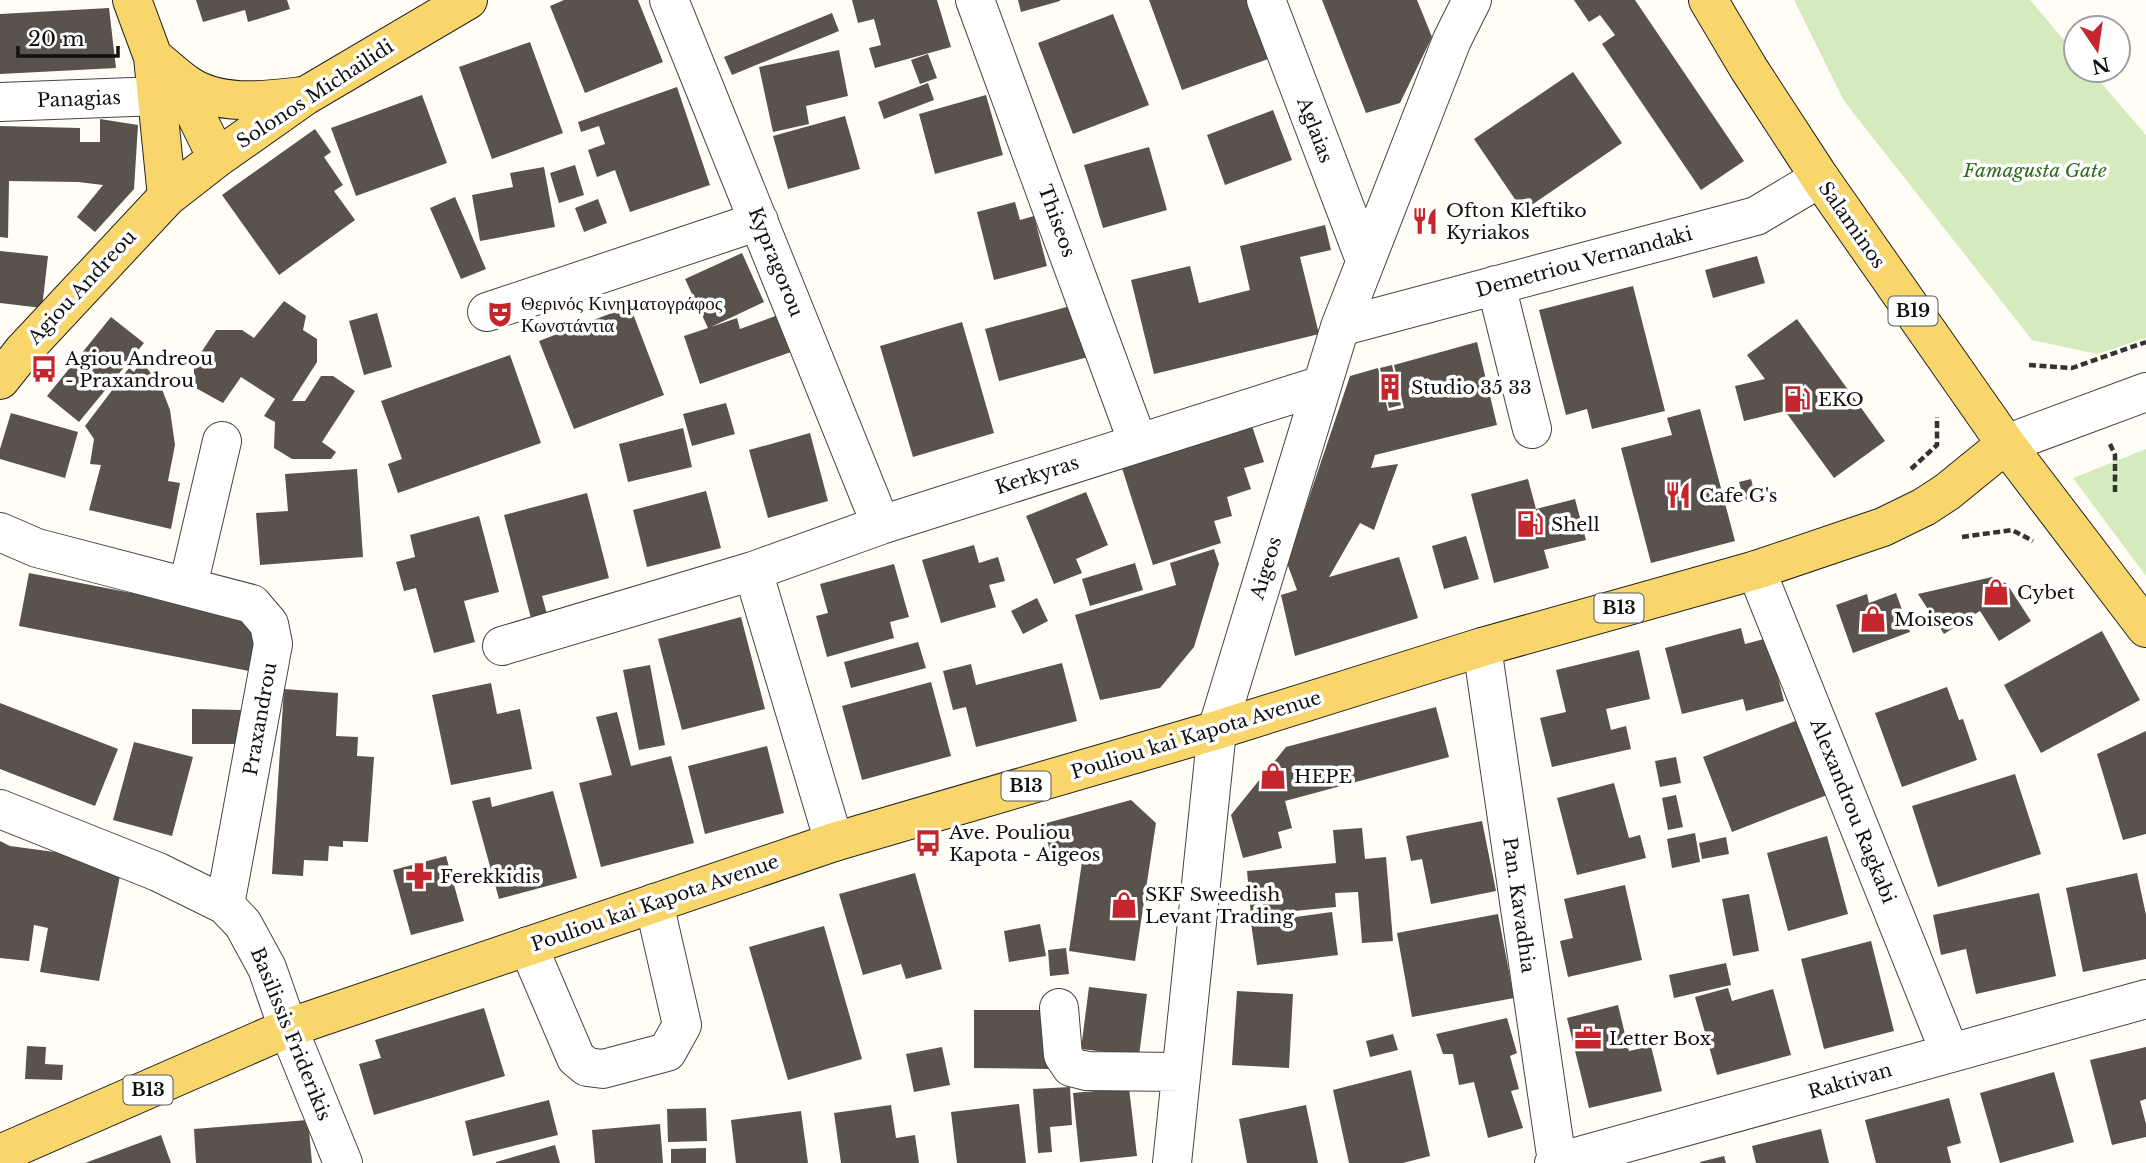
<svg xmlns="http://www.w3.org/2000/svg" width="2146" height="1163" viewBox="0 0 2146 1163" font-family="'Libre Baskerville',serif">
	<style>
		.green { fill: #d5ebbd }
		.building { fill: #5a524d }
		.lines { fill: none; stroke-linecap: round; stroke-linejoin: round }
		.minor-casing { stroke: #444; stroke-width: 40 }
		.major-casing { stroke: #222; stroke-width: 40 }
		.path { stroke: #333; stroke-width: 4.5; stroke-dasharray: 7 3.5; stroke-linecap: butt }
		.minor { stroke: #fff; stroke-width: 38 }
		.major { stroke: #f9d66b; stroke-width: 38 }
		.labels { text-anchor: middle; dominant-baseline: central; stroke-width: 7; stroke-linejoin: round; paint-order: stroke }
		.shield { fill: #fff; stroke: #585858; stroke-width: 2 }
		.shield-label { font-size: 18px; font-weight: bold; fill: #111 }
		.street-label { font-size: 19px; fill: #111; stroke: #fff }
		.park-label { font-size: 19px; font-style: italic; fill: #2f6b1f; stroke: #fff }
		.poi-label { font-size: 19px; fill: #111; stroke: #fff; text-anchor: start }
	</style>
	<rect width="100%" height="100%" fill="#fffdf5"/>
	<path class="green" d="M1794,0H2030L2076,54V70H2090L2146,135V338L2097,354L2032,340L1844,101Z
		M2146,449V576L2073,478Z"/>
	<path class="building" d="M196,0H287L290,9L248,22L245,10L203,22Z
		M564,0H638L663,62L585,93L550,6Z
		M852,0H937L951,47L875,68L869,48L881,45L874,19L858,23Z
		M1018,0H1060V1L1021,12Z
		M1149,0H1247L1268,59L1182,90Z
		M1322,0H1417L1432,37L1400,103L1366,113Z
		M1574,0H1635L1744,161L1701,190L1602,44L1615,35L1600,15L1589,22Z
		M109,8L116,68L0,74V14Z
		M832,13L839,31L732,75L724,57Z
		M1113,14L1149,105L1073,134L1038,43Z
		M530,42L563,133L492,159L459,67Z
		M839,50L848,96L806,106L809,124L773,132L759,67Z
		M928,54L937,78L920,84L911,60Z
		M1573,72L1622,143L1523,211L1474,139Z
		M928,83L934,100L884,119L878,102Z
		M677,87L710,185L630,212L615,170L597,177L588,150L605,144L599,126L581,132L578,122Z
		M422,95L447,163L356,196L331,128Z
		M986,95L1003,155L935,174L919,114Z
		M1273,110L1292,160L1225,185L1207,135Z
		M845,116L860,169L788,189L773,136Z
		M100,119L138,125L134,189L95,232L77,217L103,185L78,182L9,181L8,238L0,237V126L80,128V142H100Z
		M315,129L331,152L324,157L343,185L334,191L355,220L279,275L222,195Z
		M1149,147L1167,210L1103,228L1084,165Z
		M575,165L584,195L559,203L550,173Z
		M544,167L555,227L480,241L472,195L513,187L510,173Z
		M455,197L486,269L461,279L430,208Z
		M598,199L607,223L584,232L575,208Z
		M1015,202L1020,220L1034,216L1047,266L994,280L977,212Z
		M1325,225L1331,250L1300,257L1319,334L1154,374L1131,280L1190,266L1199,303L1250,290L1240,246Z
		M0,251L48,256L42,308L0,303Z
		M742,253L764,302L711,327L737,318L740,329L778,315L791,352L700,384L684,336L708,328L685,279Z
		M1757,256L1765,283L1713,298L1705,270Z
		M1633,286L1665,411L1592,429L1587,409L1566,415L1539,310Z
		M284,301L306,316L303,330L317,339V362L292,401H305L321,376H333L355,391L322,442L336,452L331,459H292L274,448L275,422L264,416L275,399L241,377L223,403L194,387V363L216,330H242L254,338Z
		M1074,305L1088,357L999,381L985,329Z
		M630,306L664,395L574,429L539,341Z
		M377,313L392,367L364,375L349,321Z
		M111,317L144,343L79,422L47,396Z
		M1797,319L1885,441L1834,478L1785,411L1744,421L1735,386L1765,379L1747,355Z
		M962,322L994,433L913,457L880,346Z
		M1477,342L1497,425L1375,455L1371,468L1398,464L1374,530L1360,523L1329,577L1399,557L1418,618L1295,656L1281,595L1297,590L1287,563L1350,376L1378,368L1388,411L1404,408L1394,365Z
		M510,355L541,443L398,493L388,464L402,459L381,401Z
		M141,361L160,384L170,410L175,445L168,481L180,483L171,529L89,510L101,465L90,464L94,439L85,426L129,368L134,372Z
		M1392,365L1401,405L1389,408L1380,368Z
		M726,403L735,434L692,446L683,414Z
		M1700,409L1735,541L1651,563L1621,448L1672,435L1667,418Z
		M11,413L78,432L65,478L0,459V449Z
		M1251,423L1264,462L1244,468L1251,489L1227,497L1232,516L1214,521L1221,543L1153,565L1121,465Z
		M683,428L692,467L628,482L619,444Z
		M810,433L828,501L768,518L749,450Z
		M357,469L363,557L260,565L256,513L288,511L285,474Z
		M1528,479L1536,509L1575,499L1586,540L1544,550L1549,568L1494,583L1471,494Z
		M1751,479L1756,498L1744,500L1739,482Z
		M706,491L721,548L647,567L633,510Z
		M1086,492L1108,545L1076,559L1082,573L1054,584L1026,516Z
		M587,493L609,578L542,596L548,618L532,622L504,515Z
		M479,516L499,592L464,601L475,642L434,653L416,588L404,591L396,562L415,557L410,535Z
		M1466,536L1479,579L1444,589L1432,546Z
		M974,545L979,563L998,557L1005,581L989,585L996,607L941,623L922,560Z
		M1214,549L1219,564L1194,647L1160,688L1100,700L1075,615L1176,585L1170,563Z
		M1135,563L1143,590L1090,606L1082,579Z
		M894,564L909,617L890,622L894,638L827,657L816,616L828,613L820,584Z
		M29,573L260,618L249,671L19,626Z
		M1992,577L2007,584L2031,621L1999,641L1980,611L1944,634L1918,594Z
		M1896,593L1910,632L1853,653L1836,605L1867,594L1869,603Z
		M1037,598L1048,621L1023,634L1011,611Z
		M741,617L765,709L682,730L658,639Z
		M1741,628L1745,644L1768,638L1784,701L1746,711L1743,699L1682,714L1665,648Z
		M2102,631L2140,700L2041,753L2004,685Z
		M918,642L926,668L851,688L844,662Z
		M1639,650L1650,699L1606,709L1611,730L1626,726L1631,749L1552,767L1540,718L1566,712L1556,670Z
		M1062,663L1077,721L976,747L966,707L953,710L943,671L971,664L976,685Z
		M650,665L665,745L639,750L623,670Z
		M931,682L951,756L862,780L842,706Z
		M491,683L497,714L520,709L532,769L451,785L432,695Z
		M1947,687L1959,720L1963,719L1977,760L1902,787L1875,713Z
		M284,689L338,693L336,736L358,737L357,756L374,757L368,842L343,841V847L329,846L328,861L304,860L303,876L272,874Z
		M0,703L118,749L95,806L0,769Z
		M1436,707L1449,757L1285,801L1292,828L1278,832L1282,848L1243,858L1231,815L1286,747Z
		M192,709L242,710V744H192Z
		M617,712L631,766L671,756L694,843L601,867L579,783L612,775L596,717Z
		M1798,720L1827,795L1732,832L1703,757Z
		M2146,731V834L2123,840L2097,754Z
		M134,742L193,757L172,836L113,820Z
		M767,746L784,813L705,834L688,766Z
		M1676,757L1681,783L1660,787L1655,761Z
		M2015,774L2041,854L1938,887L1912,806Z
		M1614,783L1629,838L1640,835L1646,858L1577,875L1557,798Z
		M553,791L577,878L499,899L472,801L490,797L492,807Z
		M1676,795L1683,827L1668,830L1662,798Z
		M1131,800L1156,823L1135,961L1069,951L1083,855L1053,863L1043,824Z
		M1482,821L1496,891L1431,904L1422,859L1411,861L1406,836Z
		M1362,828L1365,859L1386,857L1393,941L1362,943L1358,892L1335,893L1336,907L1251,915L1247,871L1336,863L1333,830Z
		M1695,833L1700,862L1672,868L1667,839Z
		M1827,836L1848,914L1788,931L1767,853Z
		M1726,837L1729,854L1702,859L1699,843Z
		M0,841L10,846L62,853L121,871L99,981L40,972L48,928L34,925L29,961L0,958Z
		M446,856L464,921L411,935L393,870Z
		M915,873L942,969L906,979L901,964L863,975L839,894Z
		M2137,873L2146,915V959L2083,972L2066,888Z
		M1625,885L1642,960L1568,977L1560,941L1573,938L1564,899Z
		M2039,893L2056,976L1976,994L1966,949L1941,955L1933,915Z
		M1749,894L1759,951L1733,956L1722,899Z
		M1332,912L1338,955L1257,965L1251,923Z
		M1498,914L1514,998L1412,1017L1397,933Z
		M1040,924L1046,956L1009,962L1004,931Z
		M824,926L862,1059L788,1080L749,947Z
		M1871,941L1894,1031L1824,1049L1801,959Z
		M1066,948L1069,974L1050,976L1048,950Z
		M1726,963L1731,985L1674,998L1669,975Z
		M1089,987L1147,994L1139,1056L1081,1049Z
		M1728,988L1732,1001L1773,989L1791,1055L1717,1075L1695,997Z
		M1237,991L1293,994L1289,1068L1232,1065Z
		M1618,1005L1629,1051L1651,1046L1662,1091L1589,1108L1567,1018Z
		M484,1008L505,1076L374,1115L359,1064L381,1058L375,1040Z
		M974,1010H1050L1049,1069L974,1068Z
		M1507,1018L1517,1053L1510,1056L1519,1089L1511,1091L1523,1128L1488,1138L1474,1082L1459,1085L1453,1054H1443L1436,1034Z
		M1393,1034L1398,1050L1370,1057L1366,1041Z
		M27,1046L46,1047L45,1064L63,1065L62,1080L25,1079Z
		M942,1047L950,1085L914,1092L906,1054Z
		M2146,1047V1099L2140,1101L2146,1124V1137L2112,1145L2090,1060Z
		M1411,1070L1430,1156L1403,1163H1349L1333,1090Z
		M2054,1072L2074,1142L2000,1163L1980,1093Z
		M1070,1087L1072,1125L1050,1127L1052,1152L1038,1153L1033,1089Z
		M1129,1088L1137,1156L1080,1162L1073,1093Z
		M1949,1098L1961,1143L1947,1147L1951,1163H1876L1865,1120Z
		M549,1100L558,1135L473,1156L465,1121Z
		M1019,1104L1026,1163H957L951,1112Z
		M891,1105L896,1138L915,1135L919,1163H841L834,1113Z
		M1306,1105L1318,1163H1247L1239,1119Z
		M706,1108L707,1141L668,1142L667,1109Z
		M801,1111L808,1163H736L731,1120Z
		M308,1120L312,1163H196L194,1129Z
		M660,1124L663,1163H595L592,1130Z
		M1821,1129L1829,1163H1756L1752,1146Z
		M161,1135L171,1163H85Z
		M555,1145L560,1163H496V1162Z
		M706,1148V1163H671V1149Z
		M1724,1156L1726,1163H1700V1162Z"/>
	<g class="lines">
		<defs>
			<path id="minor" d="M669,0L881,525
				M975,0L1138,443
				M1266,0L1365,260
				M0,102L158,96
				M1496,285L1532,429
				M487,312L759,221
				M1340,327L1756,216L1820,178
				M2006,444L2146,392
				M0,532L37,548L252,604L269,624L273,644L225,905
				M1756,570L1950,1053
				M753,571L834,842
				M188,586L222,441
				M502,646L753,571L881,525L1322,385
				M1482,647L1557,1162
				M0,809L158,872L225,905L243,924L267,968L288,1028L343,1163
				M528,946L576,1058L587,1067L603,1069L667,1052L682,1025L654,903
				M1059,1008L1063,1055L1071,1067L1087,1071L1181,1072
				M1172,1163L1217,730L1340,327L1452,40L1472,0
				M1554,1163L2146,999"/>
			<path id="major" d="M132,0L153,57L167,197
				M1708,0L1749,69L1820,178L2006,444L2146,628
				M153,57C165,66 176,77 188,85C220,107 267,100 303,96
				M168,75L188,99L217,158
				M0,380L23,351L167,197L217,158L305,96L468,0
				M0,1154L288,1028L834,842L1217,730L1482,647L1756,570L1883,527L1924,507L1947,492L2006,444"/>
		</defs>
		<use href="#minor" class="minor-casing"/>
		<use href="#major" class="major-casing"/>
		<path class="path" d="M2029,365L2072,368L2146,342
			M2110,444L2115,455V495
			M1911,469L1937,445V417
			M1962,537L2012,530L2033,541"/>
		<use href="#minor" class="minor"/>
		<use href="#major" class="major"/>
	</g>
	<defs>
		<symbol id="restaurant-bare" viewBox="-9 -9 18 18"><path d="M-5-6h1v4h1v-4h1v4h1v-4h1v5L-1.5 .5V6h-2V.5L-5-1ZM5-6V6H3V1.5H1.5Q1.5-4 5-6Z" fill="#c4262e" stroke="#fff" stroke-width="2.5" paint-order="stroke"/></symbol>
		<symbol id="theatre-bare" viewBox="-9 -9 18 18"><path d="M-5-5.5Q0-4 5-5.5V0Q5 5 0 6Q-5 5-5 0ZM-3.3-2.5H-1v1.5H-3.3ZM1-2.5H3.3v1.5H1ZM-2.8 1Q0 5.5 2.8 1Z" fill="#c4262e" stroke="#fff" stroke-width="2.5" paint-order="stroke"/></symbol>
		<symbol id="bus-bare" viewBox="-9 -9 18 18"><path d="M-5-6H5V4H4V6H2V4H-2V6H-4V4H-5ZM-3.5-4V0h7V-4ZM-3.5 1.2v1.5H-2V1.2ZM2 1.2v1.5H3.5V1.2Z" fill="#c4262e" stroke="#fff" stroke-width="2.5" paint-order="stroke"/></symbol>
		<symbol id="building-bare" viewBox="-9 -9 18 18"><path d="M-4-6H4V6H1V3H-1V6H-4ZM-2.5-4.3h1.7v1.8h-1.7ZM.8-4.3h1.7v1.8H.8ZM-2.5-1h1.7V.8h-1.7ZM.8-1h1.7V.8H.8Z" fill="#c4262e" stroke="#fff" stroke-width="2.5" paint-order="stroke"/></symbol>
		<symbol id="fuel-bare" viewBox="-9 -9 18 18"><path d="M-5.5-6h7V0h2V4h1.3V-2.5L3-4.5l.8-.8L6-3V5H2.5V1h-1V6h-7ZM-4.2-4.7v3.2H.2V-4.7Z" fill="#c4262e" stroke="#fff" stroke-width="2.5" paint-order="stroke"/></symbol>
		<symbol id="shop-bare" viewBox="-9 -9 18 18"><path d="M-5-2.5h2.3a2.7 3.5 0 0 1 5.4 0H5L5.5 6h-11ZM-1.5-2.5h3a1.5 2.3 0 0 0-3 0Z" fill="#c4262e" stroke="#fff" stroke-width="2.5" paint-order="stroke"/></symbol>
		<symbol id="pharmacy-bare" viewBox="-9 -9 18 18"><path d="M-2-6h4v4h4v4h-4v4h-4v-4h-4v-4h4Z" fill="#c4262e" stroke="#fff" stroke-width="2.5" paint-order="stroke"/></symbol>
		<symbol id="office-bare" viewBox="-9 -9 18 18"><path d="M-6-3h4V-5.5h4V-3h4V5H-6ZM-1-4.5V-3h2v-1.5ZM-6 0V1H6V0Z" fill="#c4262e" stroke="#fff" stroke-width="2.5" paint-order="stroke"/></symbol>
	</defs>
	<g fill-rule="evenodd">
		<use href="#restaurant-bare" x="1406" y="202" width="38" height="38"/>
		<use href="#theatre-bare" x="481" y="295" width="38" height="38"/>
		<use href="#bus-bare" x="25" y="350" width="38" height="38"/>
		<use href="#building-bare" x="1371" y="368" width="38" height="38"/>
		<use href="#fuel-bare" x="1778" y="380" width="38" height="38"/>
		<use href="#restaurant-bare" x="1659" y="476" width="38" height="38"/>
		<use href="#fuel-bare" x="1511" y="505" width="38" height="38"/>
		<use href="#shop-bare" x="1977" y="573" width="38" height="38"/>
		<use href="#shop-bare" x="1854" y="600" width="38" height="38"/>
		<use href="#shop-bare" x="1254" y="757" width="38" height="38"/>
		<use href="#bus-bare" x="909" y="824" width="38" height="38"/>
		<use href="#pharmacy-bare" x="400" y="857" width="38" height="38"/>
		<use href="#shop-bare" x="1105" y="886" width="38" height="38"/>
		<use href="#office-bare" x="1569" y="1019" width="38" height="38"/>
	</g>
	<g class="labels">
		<g class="shield">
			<rect x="1888.5" y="296.5" width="49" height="29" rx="5"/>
			<rect x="1594.5" y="593.5" width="49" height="29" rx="5"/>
			<rect x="1001.5" y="771.5" width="49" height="29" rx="5"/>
			<rect x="123.5" y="1075.5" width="49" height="29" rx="5"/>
		</g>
		<g class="shield-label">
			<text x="1913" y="311">B19</text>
			<text x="1619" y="608">B13</text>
			<text x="1026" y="786">B13</text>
			<text x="148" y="1090">B13</text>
		</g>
		<g class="street-label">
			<text transform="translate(315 94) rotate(-33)">Solonos Michailidi</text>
			<text transform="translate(79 99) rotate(-2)">Panagias</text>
			<text transform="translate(1315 130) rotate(69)">Aglaias</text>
			<text transform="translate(1057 221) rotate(70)">Thiseos</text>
			<text transform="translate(1852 225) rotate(55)">Salaminos</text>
			<text transform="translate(776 262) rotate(68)">Kypragorou</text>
			<text transform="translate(1584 262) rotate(-15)">Demetriou Vernandaki</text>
			<text transform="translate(82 287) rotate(-47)">Agiou Andreou</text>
			<text transform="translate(1037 475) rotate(-18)">Kerkyras</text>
			<text transform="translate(1266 568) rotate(-73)">Aigeos</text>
			<text transform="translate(260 719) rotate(-80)">Praxandrou</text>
			<text transform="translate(1196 735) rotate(-17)">Pouliou kai Kapota Avenue</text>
			<text transform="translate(1853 811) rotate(68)">Alexandrou Ragkabi</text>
			<text transform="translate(655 903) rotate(-19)">Pouliou kai Kapota Avenue</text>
			<text transform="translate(1519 905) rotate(82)">Pan. Kavadhia</text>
			<text transform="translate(291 1034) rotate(68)">Basilissis Friderikis</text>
			<text transform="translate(1850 1081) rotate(-16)">Raktivan</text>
		</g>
		<g class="park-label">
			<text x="2035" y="170">Famagusta Gate</text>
		</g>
		<g class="poi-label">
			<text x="1446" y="210">Ofton Kleftiko<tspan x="1446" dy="22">Kyriakos</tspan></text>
			<text x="521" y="303">Θερινός Κινηματογράφος<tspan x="521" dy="22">Κωνστάντια</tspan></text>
			<text x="65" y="358">Agiou Andreou<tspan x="65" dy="22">- Praxandrou</tspan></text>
			<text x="1411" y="387">Studio 35 33</text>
			<text x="1818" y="399">EKO</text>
			<text x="1699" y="495">Cafe G's</text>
			<text x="1551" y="524">Shell</text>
			<text x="2017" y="592">Cybet</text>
			<text x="1894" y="619">Moiseos</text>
			<text x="1294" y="776">HEPE</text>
			<text x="949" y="832">Ave. Pouliou<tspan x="949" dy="22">Kapota - Aigeos</tspan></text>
			<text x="440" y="876">Ferekkidis</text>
			<text x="1145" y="894">SKF Sweedish<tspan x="1145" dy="22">Levant Trading</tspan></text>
			<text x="1609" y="1038">Letter Box</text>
		</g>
	</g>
	<g transform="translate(2097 49) rotate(167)"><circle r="33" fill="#ffffff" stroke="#a0a0a0" stroke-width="2"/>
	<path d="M0-5L12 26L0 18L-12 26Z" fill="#c4262e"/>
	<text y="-10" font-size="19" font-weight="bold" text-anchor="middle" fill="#111111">N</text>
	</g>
	<path d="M18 46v10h100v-10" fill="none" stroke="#111111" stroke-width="3.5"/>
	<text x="28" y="46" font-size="21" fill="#111111" stroke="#ffffff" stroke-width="5" paint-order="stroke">20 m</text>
</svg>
